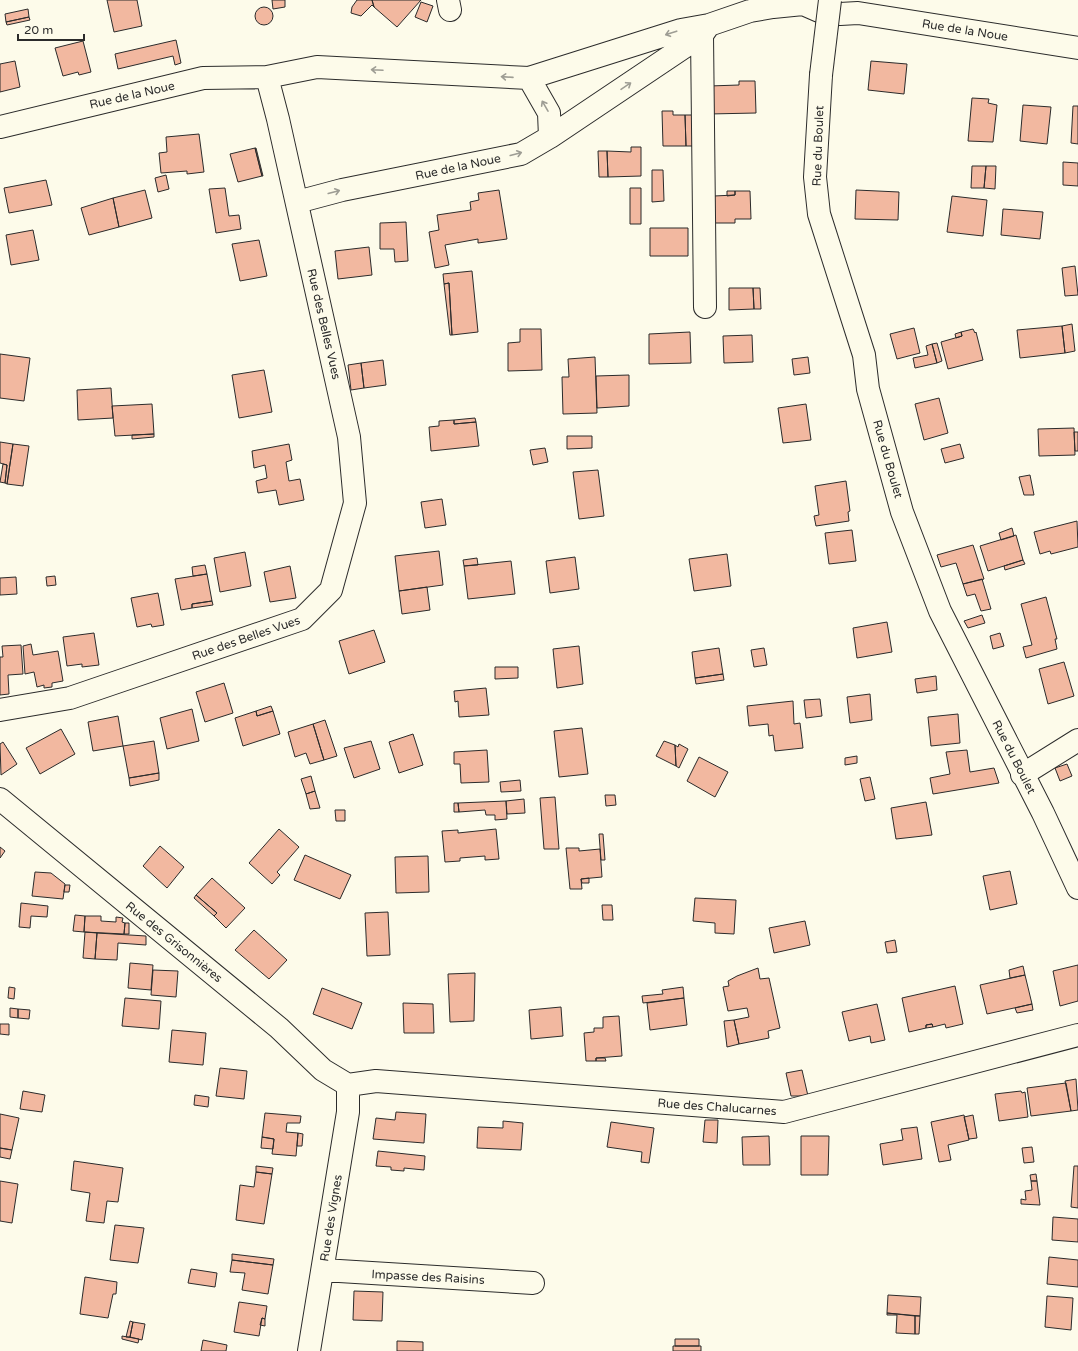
<svg xmlns="http://www.w3.org/2000/svg" width="1078" height="1351" viewBox="0 0 1078 1351" font-family="'Varela Round',sans-serif">
	<style>
		.building { fill: #f2b8a0; stroke: #2b2b2b }
		.lines { fill: none; stroke-linecap: round; stroke-linejoin: round }
		.minor-casing { stroke: #2b2b2b; stroke-width: 24 }
		.minor { stroke: #fdfbea; stroke-width: 22 }
		.minor-bridge-casing { stroke: #2b2b2b; stroke-width: 24; stroke-linecap: butt }
		.minor-bridge { stroke: #fdfbea; stroke-width: 22 }
		.oneway { stroke: #9e9d94 }
		.labels { text-anchor: middle; dominant-baseline: central; stroke-width: 3; stroke-linejoin: round; paint-order: stroke }
		.street-label { font-size: 12px; fill: #2b2b2b; stroke: #fdfbea }
	</style>
	<rect width="100%" height="100%" fill="#fdfbea"/>
	<path class="building" d="M107,0H137L142,26L114,32Z
		M272,0H285V7L273,9Z
		M357,0H372L374,7L372,5L361,16L351,13L352,7Z
		M372,0H421L397,27L374,7Z
		M421,2L433,6L427,22L415,17Z
		M255 16a9 9 0 1 1 18 0a9 9 0 1 1-18 0Z
		M28,9L29,17L6,22L5,14Z
		M29,17L30,20L7,25L6,22Z
		M176,40L181,63L175,65L173,56L118,69L115,54Z
		M83,41L91,72L79,75L78,72L63,76L55,48Z
		M15,61L20,87L0,92V64Z
		M871,61L907,64L904,94L868,90Z
		M739,81H755L756,113L709,114V86L739,85Z
		M972,98L989,99L988,103L997,105L993,142L968,141Z
		M1023,105L1051,107L1047,144L1020,141Z
		M1073,106H1078V144L1071,143Z
		M662,111H673V115H685L686,146H663Z
		M685,115H696L697,146H686Z
		M199,134L204,172L187,174V171L161,173L159,153L167,152L166,137Z
		M631,147H641V176L608,177L607,151L631,152Z
		M255,148L262,176L238,182L230,154Z
		M255,148H256L263,176H262Z
		M598,151H607L608,177H599Z
		M1063,162L1078,163V186L1063,185Z
		M972,166H986L984,188H971Z
		M986,166H996L995,189L984,188Z
		M652,170H663L664,201L652,202Z
		M166,175L169,189L158,192L155,178Z
		M46,180L52,205L9,213L4,188Z
		M225,188L229,216L239,215L241,229L216,233L209,189Z
		M630,188H641V224H630Z
		M145,190L152,218L119,227L113,198Z
		M499,190L507,239L478,243V239L445,245L449,265L435,268L429,232L439,230L437,215L471,210L470,202L479,200L478,193Z
		M856,190L899,192L898,220L855,219Z
		M727,191H735V195L727,196Z
		M735,191H750L751,219H735V223H714V196L735,195Z
		M952,196L987,200L983,236L947,232Z
		M113,198L119,227L89,235L81,208Z
		M1003,209L1043,212L1040,239L1001,235Z
		M406,222L408,261L395,262L394,249H380V223Z
		M650,228H688V256H650Z
		M33,230L39,260L11,265L6,235Z
		M259,240L267,276L240,281L232,244Z
		M369,247L372,275L338,279L335,251Z
		M1075,266L1078,295L1065,296L1062,268Z
		M472,271L478,332L452,335L449,283L444,284L443,274Z
		M449,283L452,335H450L444,284Z
		M729,288H753L754,309L729,310Z
		M753,288H760L761,309H754Z
		M1072,324L1075,351L1065,353L1062,326Z
		M1062,326L1065,353L1020,358L1017,330Z
		M914,328L920,353L897,359L890,334Z
		M520,329H541L542,370L508,371V343L520,342Z
		M973,329L975,333L976,332L983,360L948,369L941,342L962,336L961,332Z
		M690,332L691,363L649,364V334Z
		M961,332L962,336L956,338L955,334Z
		M752,335L753,362L724,363L723,336Z
		M937,343L942,361L937,363L932,344Z
		M932,344L937,363L915,368L913,358L928,355L926,346Z
		M0,354L30,358L24,401L0,398Z
		M595,357L597,413L563,414L562,377H569L568,359Z
		M808,357L810,373L794,375L792,359Z
		M383,360L386,385L364,388L361,363Z
		M361,363L364,388L351,390L348,365Z
		M264,370L272,412L239,418L232,375Z
		M629,375V406L597,408L596,376Z
		M111,388L113,418L78,420L77,390Z
		M939,398L948,433L924,440L915,404Z
		M152,404L154,434L115,436L112,406Z
		M806,404L811,440L783,443L778,408Z
		M475,418L476,422L454,424V420Z
		M454,420V424L476,422L479,446L431,451L429,427L439,426V421Z
		M1074,428L1075,455L1039,456L1038,429Z
		M1074,432H1078V451H1075Z
		M154,434V437L132,439V435Z
		M567,436H592V448L567,449Z
		M0,442L13,444L7,484L5,483L7,465L0,463Z
		M13,444L29,446L23,486L7,484Z
		M289,444L292,460L286,462L289,481L300,479L304,500L279,505L276,490L258,493L256,481L267,478L265,465L254,468L252,451Z
		M960,444L964,458L945,463L941,449Z
		M545,448L548,462L533,465L530,450Z
		M3,464L7,465L5,483L0,482Z
		M598,470L604,516L579,519L573,472Z
		M1030,475L1034,495H1024L1019,477Z
		M846,481L850,511L848,512L849,521L816,526L814,516L819,515L815,486Z
		M442,499L446,525L425,528L421,502Z
		M1077,521L1078,547L1051,554L1050,551L1040,554L1034,532Z
		M1012,528L1014,536L1001,540L999,533Z
		M852,530L856,561L829,564L825,533Z
		M1016,535L1023,560L988,571L980,546Z
		M973,545L984,579L963,584L956,563L941,567L937,555Z
		M439,551L443,585L399,591L395,556Z
		M245,552L251,586L220,592L214,558Z
		M727,554L731,586L694,591L689,559Z
		M575,557L579,589L550,593L546,561Z
		M477,558L478,565L464,566L463,560Z
		M1023,560L1025,564L1005,570L1004,566Z
		M511,561L515,594L468,599L464,566Z
		M205,565L207,574L193,576L192,567Z
		M290,566L296,598L270,602L264,572Z
		M207,574L212,601L192,604V608L181,610L175,579Z
		M55,576L56,585L47,586L46,577Z
		M16,577L17,594L0,595V578Z
		M982,579L991,609L981,611L975,594L967,596L963,584Z
		M427,587L430,610L402,614L399,591Z
		M158,593L164,625L152,627L151,624L137,627L131,598Z
		M1046,597L1057,639H1055L1057,649L1026,658L1023,647L1032,645L1021,604Z
		M212,601L213,605L192,608V604Z
		M982,615L985,623L968,628L964,621Z
		M887,622L892,652L857,658L853,628Z
		M374,630L385,662L349,674L339,641Z
		M94,633L99,665L82,667V664L67,666L63,637Z
		M1000,633L1004,646L993,649L990,636Z
		M31,644L33,655L58,651L63,681L52,683V687L44,688V685L37,687L34,672L25,674L23,646Z
		M21,645L23,674L8,675L9,694L0,695V657H3L2,646Z
		M579,646L583,684L557,688L553,649Z
		M719,648L723,674L695,678L692,652Z
		M764,648L767,665L754,667L751,650Z
		M1064,662L1074,696L1048,704L1039,669Z
		M495,667H518V678L495,679Z
		M723,674L724,680L696,684L695,678Z
		M936,676L937,690L917,693L915,679Z
		M224,683L233,713L205,722L196,692Z
		M486,688L489,715L459,717L458,701L455,702L454,691Z
		M870,694L872,720L850,723L847,697Z
		M820,699L822,716L806,718L804,700Z
		M793,701L794,724L800,723L803,748L775,751L773,735L769,736L768,724L749,726L747,706Z
		M271,706L273,711L257,716L256,711Z
		M192,709L199,741L167,749L160,718Z
		M256,711L257,716L273,711L280,734L243,746L235,718Z
		M958,714L960,743L931,746L928,717Z
		M118,716L123,746L93,751L88,722Z
		M325,720L337,756L324,760L313,724Z
		M313,724L324,760L310,764L306,753L295,757L288,732Z
		M582,728L588,774L559,777L554,731Z
		M61,729L75,754L40,774L26,748Z
		M413,734L423,765L399,773L389,742Z
		M154,741L159,773L129,778L123,746Z
		M371,741L380,769L354,778L344,748Z
		M664,741L675,745L676,766L656,756Z
		M3,742L17,764L1,775L0,744Z
		M679,744L688,749L679,768L676,766L675,745L678,747Z
		M487,750L489,782L461,783L460,764H454V752Z
		M967,750L970,772L994,768L999,783L933,794L930,778L950,774L946,752Z
		M857,756V763L845,765V758Z
		M699,757L728,772L715,797L687,781Z
		M1067,764L1072,776L1060,781L1055,768Z
		M159,773V780L130,786L129,778Z
		M311,776L315,791L306,794L301,779Z
		M870,777L875,799L865,801L860,779Z
		M520,780L521,791L501,792L500,782Z
		M315,791L320,808L310,809L306,794Z
		M605,795H615L616,805L606,806Z
		M555,797L559,849H544L540,798Z
		M524,799L525,813L507,814L506,801Z
		M506,801L507,819L495,820V815H486L485,810L459,812L458,803Z
		M926,802L932,835L896,839L891,808Z
		M454,803H458L459,812H454Z
		M335,810H345V821H336Z
		M279,829L299,847L277,872L280,875L272,884L249,863Z
		M496,829L499,859L485,860V856L460,858V861L445,862L442,831L458,830V833Z
		M599,834H603L605,860H601Z
		M160,846L184,867L167,888L143,866Z
		M0,847L5,851L0,858Z
		M566,848H579V851L600,849L602,877L581,879L582,889H570Z
		M305,855L351,875L340,899L294,880Z
		M428,856L429,892L396,893L395,857Z
		M1010,871L1017,904L990,910L983,876Z
		M35,872L51,873L65,884L63,899L32,896Z
		M212,878L245,908L226,928L214,916L217,913L196,895Z
		M589,878V883H582L581,879Z
		M65,885H70L69,892H64Z
		M196,895L217,913L214,916L194,898Z
		M695,898L736,900L734,934L715,933V923L693,921Z
		M21,903L48,906L47,917L31,916L30,928L19,927Z
		M602,905H612L613,920H603Z
		M388,912L390,955L367,956L365,913Z
		M75,915L85,916L84,932L73,931Z
		M85,916H101V921L116,922V917L123,918L122,922L125,923L124,934L84,932Z
		M805,921L810,945L774,953L769,928Z
		M125,923H129V934H124Z
		M254,930L287,960L269,979L235,950Z
		M85,932L97,933L95,959L83,958Z
		M97,933L146,936V945L118,943L117,960L95,959Z
		M895,940L897,952L887,953L885,942Z
		M130,963L153,965L151,990L128,988Z
		M1078,965V1001L1060,1006L1053,971Z
		M1023,966L1025,975L1010,978L1009,970Z
		M758,968L760,979L769,978L780,1028L768,1031L769,1038L739,1044L734,1020L749,1017L747,1008L728,1011L723,987L729,986L728,981L737,976Z
		M153,970L178,971L176,997L151,995Z
		M475,973L474,1021L450,1022L448,974Z
		M1025,975L1032,1004L987,1014L980,985Z
		M955,986L963,1024L946,1028L945,1024L933,1027L932,1024L926,1025V1028L909,1032L902,998Z
		M9,987L15,988L14,999L8,998Z
		M683,987L684,998L643,1003L642,996L663,994L662,990Z
		M322,988L362,1003L352,1029L313,1014Z
		M125,998L161,1001L159,1029L122,1026Z
		M684,998L687,1025L650,1030L647,1003Z
		M403,1003L433,1004L434,1033H404Z
		M877,1004L885,1040L871,1043L870,1036L849,1041L842,1012Z
		M1032,1004L1033,1010L1017,1013L1015,1008Z
		M561,1007L563,1036L531,1039L529,1010Z
		M10,1008L18,1009V1018L10,1017Z
		M18,1009L30,1010L29,1019L18,1018Z
		M619,1016L622,1056L596,1058V1061H586L584,1033L594,1032V1028H603V1017Z
		M734,1020L739,1044L727,1047L724,1021Z
		M0,1024H9V1035L0,1034Z
		M932,1024L933,1027L926,1028V1025Z
		M172,1030L206,1033L203,1065L169,1062Z
		M596,1058H605L606,1061H596Z
		M220,1068L247,1071L244,1099L216,1096Z
		M802,1070L808,1096H791L786,1073Z
		M1076,1079L1078,1110L1071,1111L1065,1081Z
		M1066,1083L1071,1111L1031,1116L1027,1088Z
		M23,1091L45,1095L42,1112L20,1109Z
		M1021,1091L1022,1093L1025,1092L1028,1117L999,1121L995,1094Z
		M195,1095L209,1097L208,1107L194,1105Z
		M396,1112L426,1114L424,1143L373,1139L376,1118L395,1120Z
		M265,1113L301,1116L300,1123H287L286,1132L298,1133L296,1156L272,1154L274,1139L262,1137Z
		M0,1114L19,1118L12,1150L0,1148Z
		M964,1115L969,1140L948,1145L951,1160L939,1162L931,1122Z
		M973,1115L977,1138L969,1139L964,1117Z
		M705,1120H718L717,1143L703,1142Z
		M503,1121L523,1123L521,1150L477,1148L478,1127L503,1128Z
		M611,1122L654,1128L649,1163L641,1162L642,1152L607,1147Z
		M917,1127L922,1159L883,1165L880,1144L903,1140L901,1129Z
		M298,1133L303,1134L302,1146H297Z
		M769,1136L770,1165H743L742,1137Z
		M801,1136H829L828,1175H801Z
		M262,1137L274,1139L273,1149L261,1148Z
		M1032,1147L1034,1162L1024,1163L1022,1148Z
		M0,1148L12,1150L10,1159L0,1157Z
		M378,1151L425,1156L424,1170L404,1168V1171L391,1170V1167L376,1166Z
		M74,1161L123,1168L118,1202L107,1201L104,1223L86,1221L90,1193L71,1190Z
		M256,1166L273,1168L272,1174L256,1172Z
		M1074,1166H1078V1208L1071,1207Z
		M256,1172L272,1174L264,1224L236,1220L240,1185L254,1187Z
		M1036,1174L1037,1181H1031L1030,1175Z
		M0,1181L18,1184L12,1223L0,1221Z
		M1031,1181H1037L1040,1205L1021,1204V1199L1026,1200L1025,1191L1032,1190Z
		M1053,1217L1078,1219V1242L1052,1240Z
		M115,1225L144,1228L138,1263L110,1260Z
		M232,1254L274,1259L273,1265L232,1260Z
		M1049,1257L1078,1260V1287L1047,1284Z
		M232,1260L273,1265L268,1294L242,1290L245,1273L230,1272Z
		M191,1269L217,1273L215,1287L188,1283Z
		M85,1277L117,1282L116,1294H113L108,1318L80,1314Z
		M354,1291L383,1292L382,1321L353,1320Z
		M888,1295L921,1297L920,1316L887,1313Z
		M1047,1296L1073,1298L1071,1330L1045,1327Z
		M239,1302L267,1306L265,1319L262,1318L259,1336L234,1332Z
		M887,1313L915,1316V1334L896,1333L897,1315H887Z
		M915,1316H920L919,1334H915Z
		M262,1318L265,1319V1326L260,1325Z
		M130,1321L133,1322L130,1337H126Z
		M133,1322L145,1324L142,1340L130,1337Z
		M122,1336L139,1339L138,1343L122,1339Z
		M675,1339H699V1346H675Z
		M203,1340L227,1345L226,1351H201Z
		M397,1341L423,1342V1351H397Z
		M673,1346H701V1351H673Z"/>
	<g class="lines">
		<defs>
			<path id="minor" d="M448,0L450,10
				M702,35L705,307
				M821,75L815,177L819,214L864,355L868,389L902,512L940,611L1043,813L1078,888
				M529,78L549,113L550,137
				M0,127L203,78L267,77L317,67L529,78L681,30L709,25L750,11L773,7L803,4L819,11L840,14L858,13L1078,48
				M297,202L342,190L521,154L550,137L702,35L709,25
				M0,710L70,698L302,619L331,590L355,503L349,437L278,119L267,77
				M1022,775L1078,740
				M0,799L279,1028L323,1070L348,1085
				M348,1085L376,1081L784,1112L1078,1035
				M323,1270L533,1283
				M309,1351L348,1112V1085"/>
		</defs>
		<use href="#minor" class="minor-casing"/>
		<use href="#minor" class="minor"/>
		<defs>
			<path id="minor-bridge" d="M821,75L830,0"/>
		</defs>
		<use href="#minor-bridge" class="minor-bridge-casing"/>
		<use href="#minor-bridge" class="minor-bridge"/>
	</g>
	<defs><path id="oneway-shaft" d="M-6 0H5M1.5-3L5.5 0L1.5 3" fill="none" stroke-width="1.6" stroke-linecap="round" stroke-linejoin="round"/></defs>
	<g class="oneway">
		<use href="#oneway-shaft" transform="translate(671 33) rotate(162)"/>
		<use href="#oneway-shaft" transform="translate(377 70) rotate(-177)"/>
		<use href="#oneway-shaft" transform="translate(507 77) rotate(-176)"/>
		<use href="#oneway-shaft" transform="translate(626 86) rotate(-34)"/>
		<use href="#oneway-shaft" transform="translate(545 106) rotate(-120)"/>
		<use href="#oneway-shaft" transform="translate(516 154) rotate(-15)"/>
		<use href="#oneway-shaft" transform="translate(334 192) rotate(-15)"/>
	</g>
	<g class="labels">
		<g class="street-label">
			<text transform="translate(965 30) rotate(9)">Rue de la Noue</text>
			<text transform="translate(132 95) rotate(-13)">Rue de la Noue</text>
			<text transform="translate(818 146) rotate(-88)">Rue du Boulet</text>
			<text transform="translate(458 167) rotate(-12)">Rue de la Noue</text>
			<text transform="translate(324 324) rotate(77)">Rue des Belles Vues</text>
			<text transform="translate(888 459) rotate(74)">Rue du Boulet</text>
			<text transform="translate(246 638) rotate(-19)">Rue des Belles Vues</text>
			<text transform="translate(1014 757) rotate(63)">Rue du Boulet</text>
			<text transform="translate(174 942) rotate(39)">Rue des Grisonnières</text>
			<text transform="translate(717 1107) rotate(4)">Rue des Chalucarnes</text>
			<text transform="translate(331 1218) rotate(-81)">Rue des Vignes</text>
			<text transform="translate(428 1277) rotate(3)">Impasse des Raisins</text>
		</g>
	</g>
	<path d="M18 34v6h66v-6" fill="none" stroke="#2b2b2b" stroke-width="2"/>
	<text x="24" y="34" font-size="12" fill="#2b2b2b" stroke="#fdfbea" stroke-width="3" paint-order="stroke">20 m</text>
</svg>
